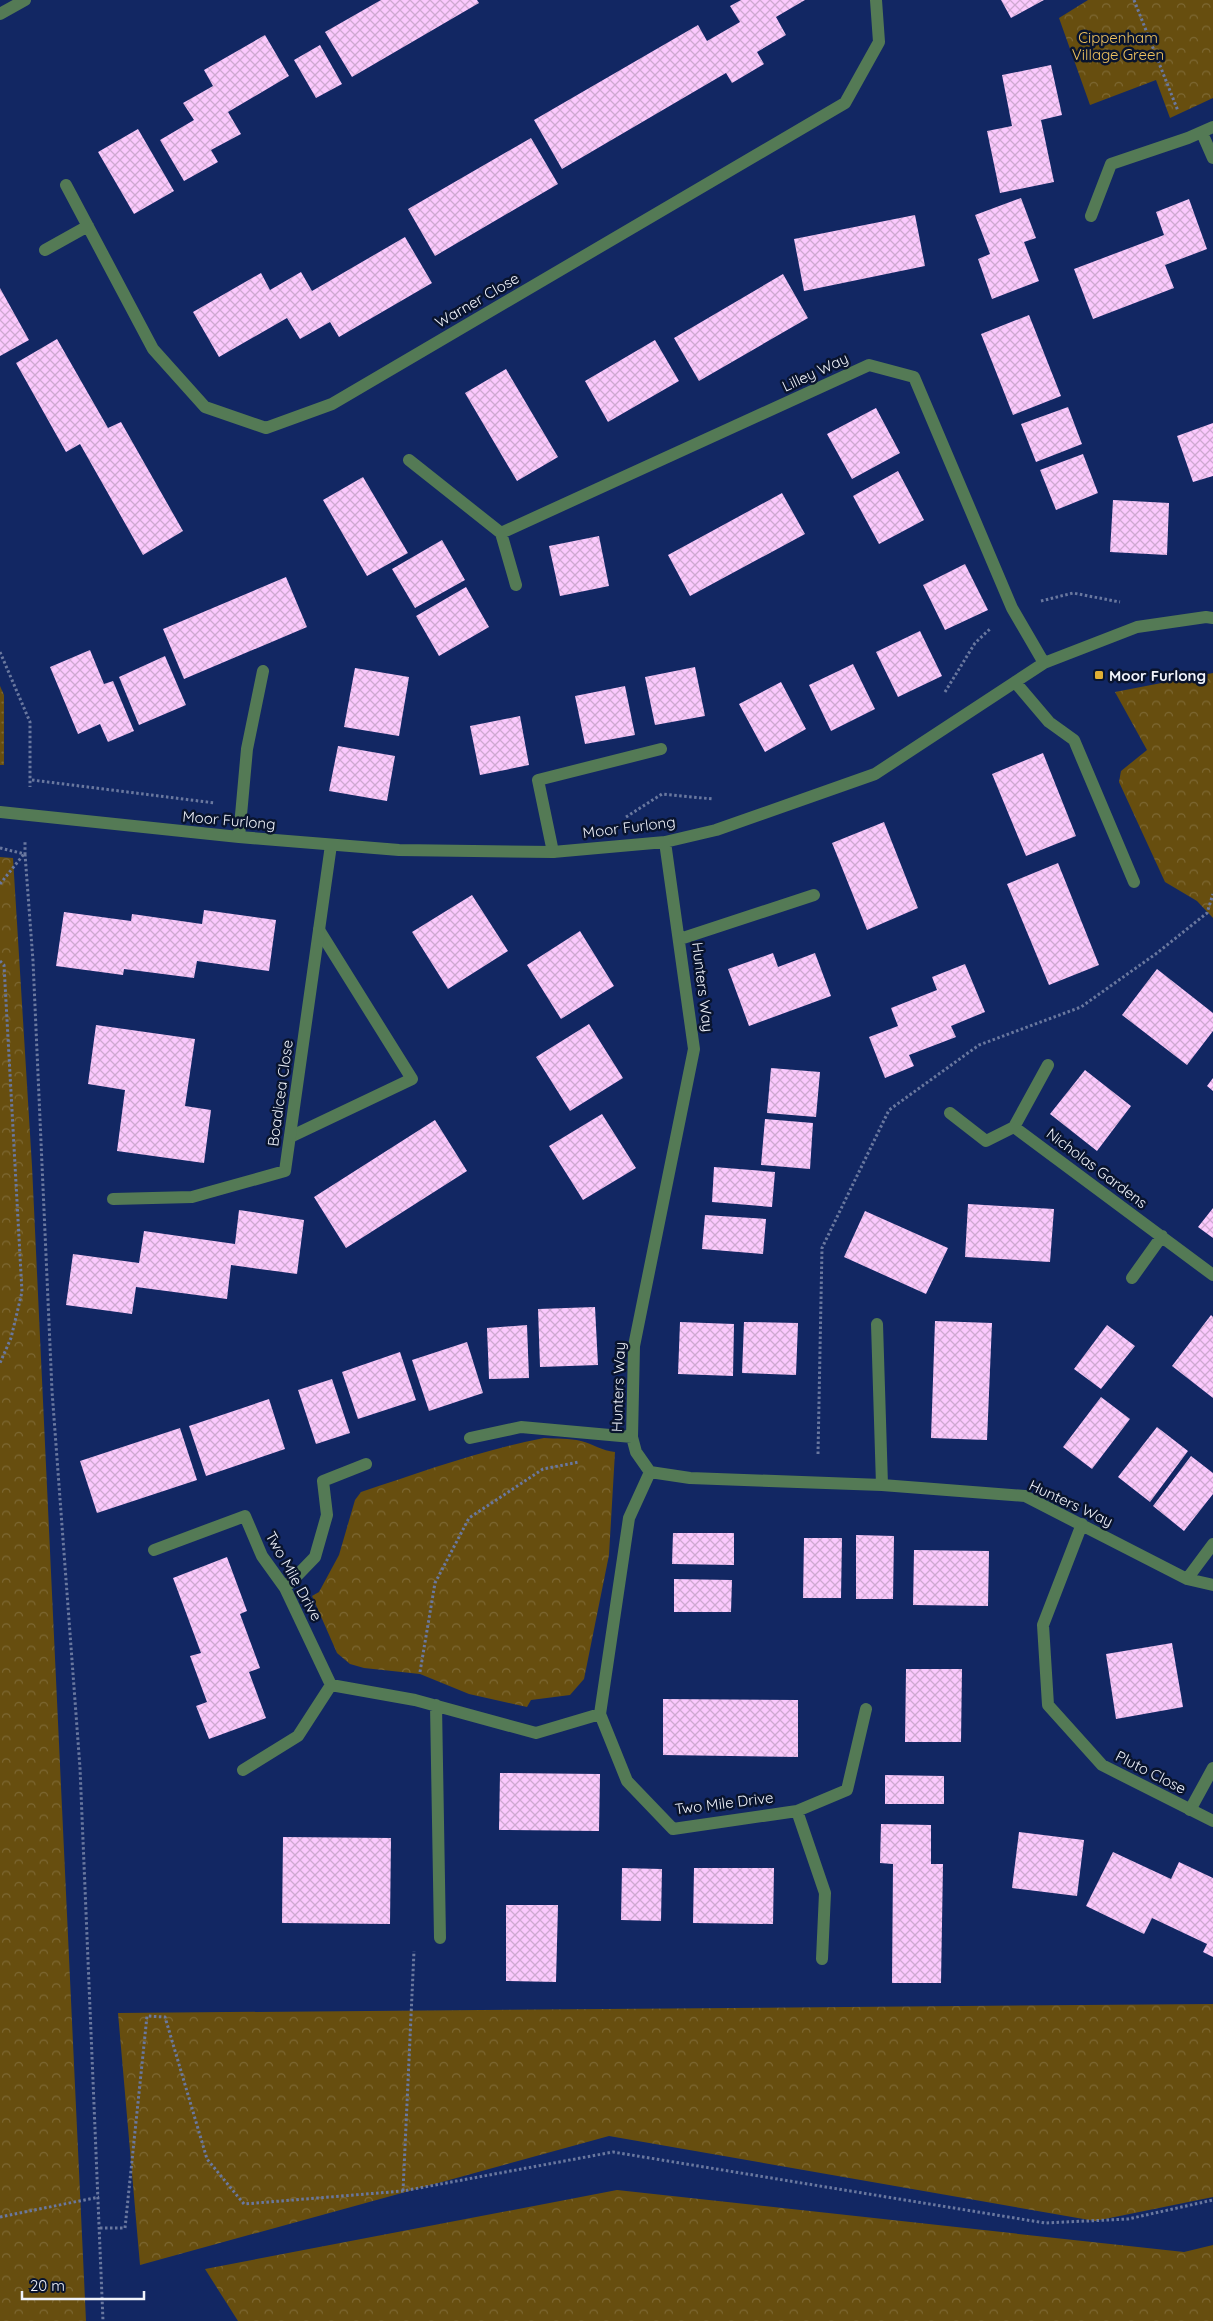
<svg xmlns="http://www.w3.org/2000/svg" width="1213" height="2321" viewBox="0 0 1213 2321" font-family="Quicksand,sans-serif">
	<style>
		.grass { fill: url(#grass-dots) }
		.forest { fill: url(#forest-crowns) }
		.building { fill: url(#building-cross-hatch) }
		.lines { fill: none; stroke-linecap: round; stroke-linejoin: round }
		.path { stroke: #6a789f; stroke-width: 3; stroke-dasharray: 2.5 2.5; stroke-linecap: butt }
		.service { stroke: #547a55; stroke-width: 12 }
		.minor { stroke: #547a55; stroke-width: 12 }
		.poi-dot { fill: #e1af34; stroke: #09142e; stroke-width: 2 }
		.labels { text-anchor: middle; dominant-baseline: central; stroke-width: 5; stroke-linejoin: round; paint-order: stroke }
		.park-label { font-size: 15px; fill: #efc25f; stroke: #09142e }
		.street-label { font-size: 15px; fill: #f0f3fb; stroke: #09142e }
		.poi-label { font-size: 15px; font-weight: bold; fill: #f0f3fb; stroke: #09142e; text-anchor: start }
	</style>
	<defs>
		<pattern id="grass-dots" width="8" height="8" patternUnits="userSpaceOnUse" patternTransform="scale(1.25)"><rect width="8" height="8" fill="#674e0f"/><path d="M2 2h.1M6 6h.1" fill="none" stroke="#7d6833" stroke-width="1.8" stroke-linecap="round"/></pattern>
		<pattern id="forest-crowns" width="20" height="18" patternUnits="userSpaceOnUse" patternTransform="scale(1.25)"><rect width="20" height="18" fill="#674e0f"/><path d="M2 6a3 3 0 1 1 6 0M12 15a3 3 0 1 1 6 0" fill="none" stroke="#7d6833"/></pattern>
		<pattern id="building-cross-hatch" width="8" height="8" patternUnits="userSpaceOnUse" patternTransform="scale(1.25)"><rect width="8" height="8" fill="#fbc9fd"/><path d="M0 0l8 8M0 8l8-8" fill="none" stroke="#cea9d0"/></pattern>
	</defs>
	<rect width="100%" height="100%" fill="#122763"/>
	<path class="grass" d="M0,686L4,695V765H0Z"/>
	<path class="forest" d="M1088,0H1213V98L1170,118L1156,80L1090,105L1059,18Z
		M1213,673V918L1197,901L1165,882L1119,782L1121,771L1147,750L1115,692Z
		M0,857L13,858L32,1166L86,2321H0Z
		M544,1438C556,1439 569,1438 581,1441C593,1444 602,1451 615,1452L609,1555L584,1679L570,1695L531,1700L527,1707L469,1694L420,1674L364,1668L350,1664L337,1653L312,1596L319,1592L339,1555L355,1500L361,1492C421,1472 481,1450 544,1438Z
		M1213,2004V2197L1095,2221L609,2136L140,2265L118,2013Z
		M617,2190L1184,2252L1213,2245V2321H238L205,2269Z"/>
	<path class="building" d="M381,0H477L479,3L352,77L325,32Z
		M741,0H805L776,17L786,35L757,52L764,64L732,83L726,73L562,169L534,120L698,25L707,41L740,22L730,6Z
		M1001,0H1044L1011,18Z
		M265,35L289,76L228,112L241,134L211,150L218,162L184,181L160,140L194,120L183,103L213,86L204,70Z
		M320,45L342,84L316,98L294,60Z
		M1051,65L1062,115L1041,120L1054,182L1000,193L987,131L1012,126L1002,75Z
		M138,129L174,191L134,214L98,152Z
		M531,138L558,184L435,256L408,209Z
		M1021,198L1036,238L1024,242L1039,281L992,299L978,259L990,254L975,215Z
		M1189,199L1207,249L1165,265L1174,288L1093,319L1074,269L1164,235L1156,212Z
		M915,215L925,266L804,291L794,239Z
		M405,237L432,283L339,337L330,322L300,339L287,318L219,357L193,312L261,273L270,290L301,272L312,291Z
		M783,274L808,318L699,381L674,338Z
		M0,288L29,340L0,356Z
		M1029,315L1061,396L1013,415L981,334Z
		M57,339L108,428L121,422L183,531L143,555L80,444L66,452L16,363Z
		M655,340L679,381L608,422L585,381Z
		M506,369L558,457L517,481L465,393Z
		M1068,407L1082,444L1036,462L1021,424Z
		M876,408L900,453L852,479L827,434Z
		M1213,423V476L1193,482L1177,436Z
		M1083,454L1098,493L1056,510L1040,470Z
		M898,471L924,520L879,544L853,496Z
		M363,477L408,553L367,576L323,500Z
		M782,493L805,534L690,596L668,555Z
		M1113,500L1169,503L1167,555L1110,552Z
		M599,536L609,586L560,596L549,546Z
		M442,540L465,580L415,608L392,569Z
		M965,564L988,610L945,630L923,585Z
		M286,577L307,627L184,679L163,629Z
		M466,587L489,627L439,656L416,616Z
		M920,631L942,676L898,697L876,652Z
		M90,650L104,684L113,681L134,731L108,742L100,724L78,734L50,667Z
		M165,656L186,705L139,725L119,677Z
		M853,664L875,709L831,731L809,685Z
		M695,667L705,716L655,725L645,677Z
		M355,668L409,677L399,736L344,727Z
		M781,682L806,729L765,752L739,704Z
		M625,686L635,735L585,744L575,696Z
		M520,716L529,765L480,775L470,726Z
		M338,746L395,756L387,801L329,791Z
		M1043,753L1076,836L1026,856L992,774Z
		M884,822L918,908L867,930L832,843Z
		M1058,863L1099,965L1049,985L1007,884Z
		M472,895L508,951L448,989L412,932Z
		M204,910L276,920L269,971L197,961L194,978L124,969L123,975L56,966L64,912L131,921L132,914L202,924Z
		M580,931L614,986L561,1019L527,965Z
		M773,953L778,967L815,953L831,996L749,1026L728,969Z
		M965,964L985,1012L951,1026L956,1037L909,1055L914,1066L885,1078L869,1037L898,1026L891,1008L937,990L932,977Z
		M1157,969L1213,1013V1031L1187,1065L1122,1015Z
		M589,1024L623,1078L570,1111L536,1057Z
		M96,1025L195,1039L185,1106L211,1110L204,1163L117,1151L125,1090L88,1084Z
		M771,1068L820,1072L816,1117L767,1113Z
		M1085,1070L1131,1106L1097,1151L1050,1114Z
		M1213,1078V1091L1207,1086Z
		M602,1114L636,1168L583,1200L549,1146Z
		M765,1119L813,1123L810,1169L761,1165Z
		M435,1120L467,1171L346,1248L314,1197Z
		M714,1167L775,1172L772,1207L712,1202Z
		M968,1204L1054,1209L1050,1262L965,1257Z
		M1213,1208V1238L1198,1227Z
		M239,1210L304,1220L297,1274L231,1265L227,1299L136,1287L132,1314L66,1305L73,1254L139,1263L144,1231L235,1244Z
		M865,1211L948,1248L926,1294L844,1257Z
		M705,1215L766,1219L763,1254L702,1249Z
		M595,1307L598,1365L540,1367L538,1309Z
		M1211,1315L1213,1317V1398L1172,1366Z
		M935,1321L992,1323L987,1440L931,1438Z
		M680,1322L734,1324L733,1376L678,1374Z
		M744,1322L798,1323L796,1375L742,1373Z
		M527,1325L529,1378L489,1379L487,1328Z
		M1107,1325L1135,1346L1101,1389L1074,1369Z
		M467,1342L483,1393L429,1411L412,1360Z
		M400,1352L416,1400L358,1419L342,1372Z
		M332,1379L350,1433L316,1444L298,1390Z
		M1101,1397L1130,1419L1092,1469L1063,1447Z
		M269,1399L285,1449L206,1476L189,1426Z
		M1157,1427L1188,1451L1150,1502L1118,1477Z
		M180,1428L197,1480L97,1513L80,1461Z
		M1191,1456L1213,1473V1494L1184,1531L1153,1506Z
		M673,1533H734V1565L672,1564Z
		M856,1535L894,1536L893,1599H856Z
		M804,1538H842L841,1598H803Z
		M914,1550L989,1551L988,1606L913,1605Z
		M227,1557L247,1611L240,1614L260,1668L249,1672L266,1718L209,1739L196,1706L207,1702L190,1656L201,1653L173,1578Z
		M674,1579L732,1580L731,1612H674Z
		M1172,1643L1183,1707L1116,1719L1106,1654Z
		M906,1669H962L961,1742H905Z
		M663,1699L798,1700V1757L663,1755Z
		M500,1773L600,1774L599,1831L499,1830Z
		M885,1775L944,1776V1804H885Z
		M881,1824L931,1825V1864H943L941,1983H892L893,1864L880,1863Z
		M1019,1832L1084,1840L1077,1896L1012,1888Z
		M283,1837L391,1838L390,1924L282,1923Z
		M1113,1852L1171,1879L1179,1862L1213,1878V1957L1203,1952L1207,1944L1152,1918L1144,1934L1086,1906Z
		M622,1868L662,1869L661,1921L621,1920Z
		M694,1868H774L773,1924L693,1923Z
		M506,1905H558L556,1982L506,1981Z"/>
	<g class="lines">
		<path class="path" d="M1134,0L1178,111
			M1041,601L1073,593L1120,602
			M0,652L30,722V787
			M945,692L975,643L991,628
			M32,780L215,803
			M626,817L662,794L713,799
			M0,848L25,854V842
			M25,854L33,961L52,1391L80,1768L103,2321
			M0,884L24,854
			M0,961L4,965L22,1292L11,1338L0,1363
			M818,1454L822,1248L889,1110L979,1045L1081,1007L1157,953L1207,913L1213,894
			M420,1672L435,1583L469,1518L543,1469L579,1462
			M403,2191L414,1951
			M0,2217L99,2197
			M100,2228H125L147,2016L165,2017L207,2159L244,2204L403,2191L613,2152L1045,2223L1128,2219L1213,2200"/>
		<path class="service" d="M553,852L538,780L661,749
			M290,1137L412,1079L319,930
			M1190,1810L1213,1768"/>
		<path class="minor" d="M0,14L25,0
			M1202,133L1213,158
			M66,185L153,349L205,407L266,428L332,404L845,103L879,42L876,0
			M1091,216L1111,164L1188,138L1213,127
			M45,250L88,226
			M409,460L501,533L516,585
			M501,533L869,365L914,377L1012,608L1044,663
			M1015,682L1049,722L1074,740L1134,882
			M0,812L239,837L399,850L553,852L665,842L716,830L875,774L1044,663L1137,627L1206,617L1213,618
			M239,837L247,749L263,671
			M665,842L694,1049L634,1346L632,1437L636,1452L650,1472L690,1478L882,1485L1025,1496L1187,1579L1213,1585
			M680,939L814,895
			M950,1113L986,1141L1014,1127L1048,1065
			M1014,1127L1213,1275
			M113,1199L192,1197L285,1171L331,845
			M1132,1278L1162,1236
			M877,1324L882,1485
			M470,1438L521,1427L632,1437
			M650,1472L629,1518L600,1714L627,1781L673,1829L797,1811L847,1790L866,1709
			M1082,1524L1043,1625L1048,1705L1102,1765L1213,1821
			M154,1550L245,1516L262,1556L285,1588L331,1685L415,1700L536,1733L600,1714
			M1187,1579L1213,1544
			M285,1588L315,1557L327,1515L323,1481L366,1464
			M436,1705L440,1938
			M243,1770L298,1736L331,1685
			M797,1811L825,1893L822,1959"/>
	</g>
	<rect class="poi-dot" x="1094" y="670" width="10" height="10" rx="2.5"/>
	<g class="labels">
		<g class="park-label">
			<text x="1118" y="37">Cippenham<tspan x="1118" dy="17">Village Green</tspan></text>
		</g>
		<g class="street-label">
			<text transform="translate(477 300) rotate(-30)">Warner Close</text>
			<text transform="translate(815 372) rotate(-25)">Lilley Way</text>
			<text transform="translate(229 820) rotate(5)">Moor Furlong</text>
			<text transform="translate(629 827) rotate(-7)">Moor Furlong</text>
			<text transform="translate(703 987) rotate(83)">Hunters Way</text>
			<text transform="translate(280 1093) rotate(-82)">Boadicea Close</text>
			<text transform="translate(1097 1168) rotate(37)">Nicholas Gardens</text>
			<text transform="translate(618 1387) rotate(-88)">Hunters Way</text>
			<text transform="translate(1071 1503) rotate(25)">Hunters Way</text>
			<text transform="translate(294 1576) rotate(61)">Two Mile Drive</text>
			<text transform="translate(1151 1772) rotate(27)">Pluto Close</text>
			<text transform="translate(724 1803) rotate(-7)">Two Mile Drive</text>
		</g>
		<g class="poi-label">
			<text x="1109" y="675">Moor Furlong</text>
		</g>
	</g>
	<path d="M22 2291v8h122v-8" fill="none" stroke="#f0f3fb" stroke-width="2.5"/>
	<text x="30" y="2291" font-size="15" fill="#f0f3fb" stroke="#09142e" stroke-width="4" paint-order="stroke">20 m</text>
</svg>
